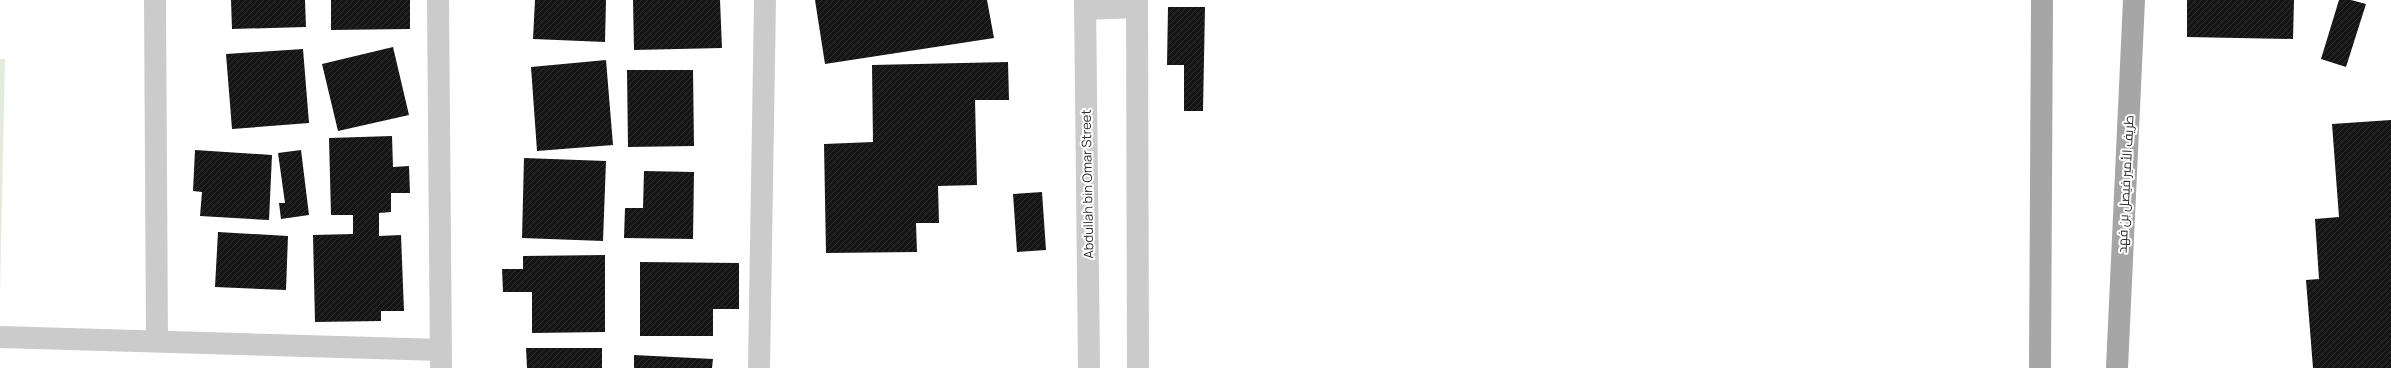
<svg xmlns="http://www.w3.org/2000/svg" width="2391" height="368" viewBox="0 0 2391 368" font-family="Manrope,Cairo,sans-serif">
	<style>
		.green { fill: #e4ebdd }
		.building { fill: url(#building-hatch) }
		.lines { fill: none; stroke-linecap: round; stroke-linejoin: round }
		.minor { stroke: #cbcbcb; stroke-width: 22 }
		.tertiary { stroke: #cbcbcb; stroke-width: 22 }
		.primary { stroke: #a6a6a6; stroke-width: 22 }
		.labels { text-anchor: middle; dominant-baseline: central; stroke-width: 4; stroke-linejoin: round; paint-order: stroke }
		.street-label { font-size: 13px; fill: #2e2e2e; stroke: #fff }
	</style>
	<defs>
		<pattern id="building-hatch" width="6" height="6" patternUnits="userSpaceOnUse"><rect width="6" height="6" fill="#151515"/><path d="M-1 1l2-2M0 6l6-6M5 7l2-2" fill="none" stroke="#2f2f2f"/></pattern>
	</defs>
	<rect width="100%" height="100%" fill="#fff"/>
	<path class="green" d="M0,59H5L0,294Z"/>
	<path class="building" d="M231,0H305L306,27L232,29Z
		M331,0H410V29L331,30Z
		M535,0H606L605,42L533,39Z
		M633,0H720L722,48L634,50Z
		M815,0H987L994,38L825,64Z
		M2187,0H2294L2293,39L2187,37Z
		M2339,0H2351L2366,4L2346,67L2321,59Z
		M1168,7H1205L1203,111H1184V65H1167Z
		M393,47L409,115L338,131L322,64Z
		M303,49L309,123L232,129L226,54Z
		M606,60L613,145L537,151L531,67Z
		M1008,62L1009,100H975L977,185L938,186L939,223H916L917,252L826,253L824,144L873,142L872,65Z
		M627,70H693L694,146L628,147Z
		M2391,120V368H2313L2306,280L2319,279L2315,219L2339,217L2332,124Z
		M392,136L393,167L409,166L410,193H391V212L379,213V236L401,235L404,311H381V321L315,322L313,235L353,234V215H331L329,138Z
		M195,150L272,155L269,220L200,216L202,192L193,191Z
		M301,150L309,215L281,219L279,203H285L278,153Z
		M524,158L606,161L603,241L522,238Z
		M644,171L694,172L693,239L624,238L625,208H643Z
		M1042,192L1046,250L1017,252L1013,194Z
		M218,232L288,236L286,290L215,287Z
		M605,255V332L532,333V292H503L502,269H523V256Z
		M640,262L739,263V309H713V336H640Z
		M526,348H602V368H527Z
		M634,355L713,359L712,368H634Z"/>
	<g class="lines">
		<path class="minor" d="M155,0L157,341
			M438,0L441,368
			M0,337L441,350
			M759,368L765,0"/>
		<path class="tertiary" d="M1085,0L1089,368
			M1137,0L1138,368
			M1085,9L1137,7"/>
		<path class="primary" d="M2040,368L2042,0
			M2117,368L2134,0"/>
	</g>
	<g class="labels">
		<g class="street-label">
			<text transform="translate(1087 184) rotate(-91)">Abdullah bin Omar Street</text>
			<text transform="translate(2125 184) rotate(-87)">طريف الأمير فيصل بن فهد</text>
		</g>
	</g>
</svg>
